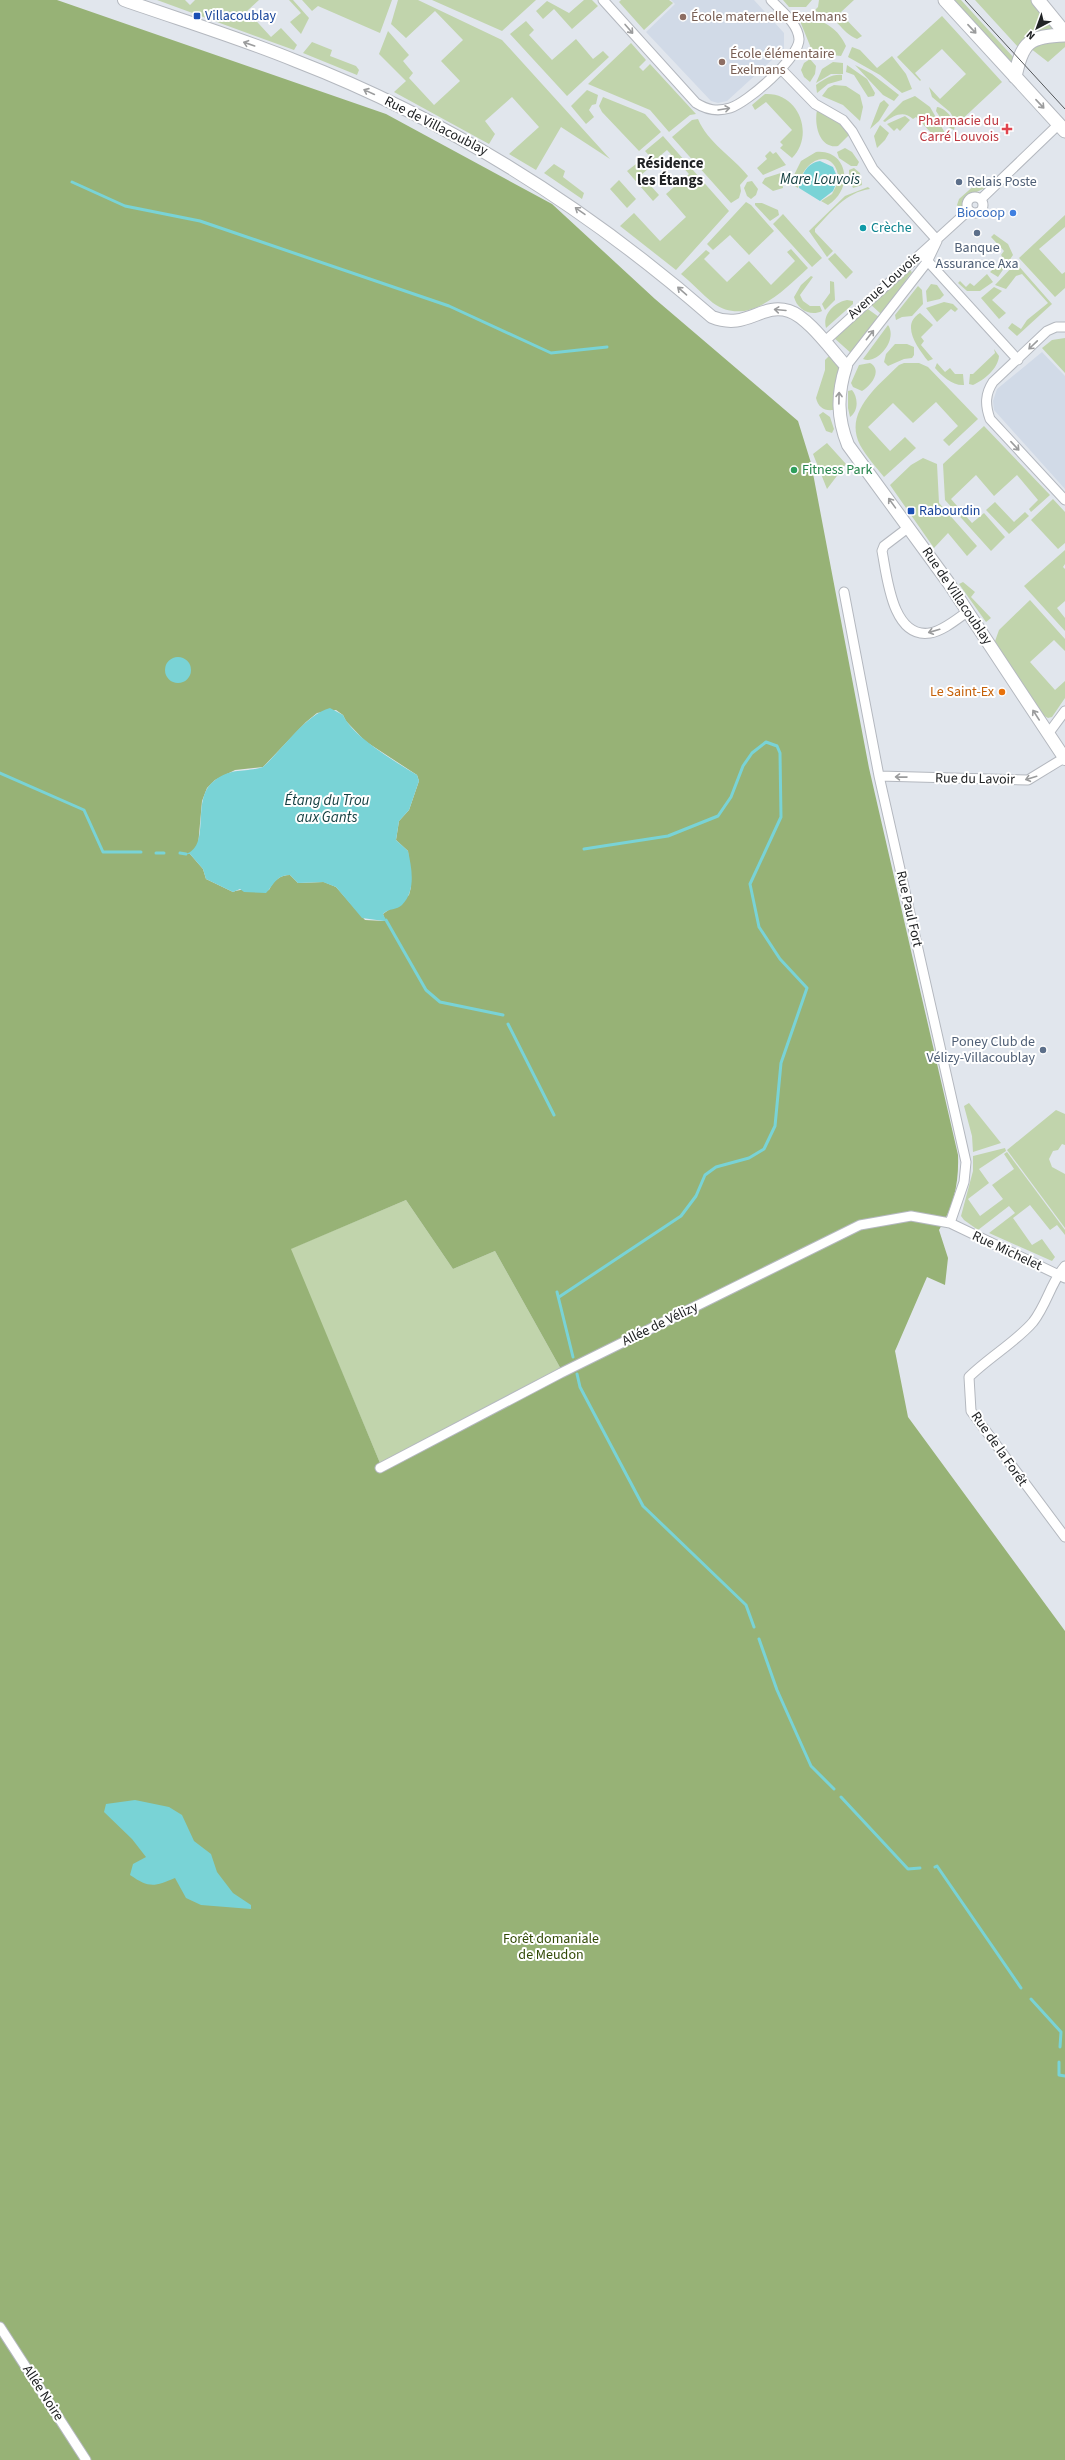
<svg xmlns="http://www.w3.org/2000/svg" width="1065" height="2460" viewBox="0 0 1065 2460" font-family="'Source Sans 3',sans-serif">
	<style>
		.built { fill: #d1dae7 }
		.green { fill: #c1d4ac }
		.forest { fill: #97b276; fill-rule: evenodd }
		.water { fill: #79d3d6 }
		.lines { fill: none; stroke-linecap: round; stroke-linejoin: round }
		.stream { stroke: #79d3d6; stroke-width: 3 }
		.minor-casing { stroke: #b4b8bf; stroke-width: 11 }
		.tertiary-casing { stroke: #b4b8bf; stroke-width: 14 }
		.secondary-casing { stroke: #b4b8bf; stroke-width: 15 }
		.minor { stroke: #fff; stroke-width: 9 }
		.tertiary { stroke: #fff; stroke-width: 12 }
		.secondary { stroke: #fff; stroke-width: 13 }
		.tram { stroke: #54575a; stroke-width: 1 }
		.oneway { stroke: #9b9c9d }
		.transit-dot { fill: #1a4fb4; stroke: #fff; stroke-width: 1.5 }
		.education-dot { fill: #8d6e63; stroke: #fff; stroke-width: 1.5 }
		.health-dot { fill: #e0444e; stroke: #fff; stroke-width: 1.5 }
		.service-dot { fill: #5c6f8a; stroke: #fff; stroke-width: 1.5 }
		.shop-dot { fill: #3f7fe0; stroke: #fff; stroke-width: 1.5 }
		.culture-dot { fill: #0f9aa8; stroke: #fff; stroke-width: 1.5 }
		.leisure-dot { fill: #2e9e5b; stroke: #fff; stroke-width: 1.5 }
		.food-dot { fill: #e8710a; stroke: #fff; stroke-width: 1.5 }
		.labels { text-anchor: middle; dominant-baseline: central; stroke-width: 4; stroke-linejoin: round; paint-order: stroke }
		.transit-label { font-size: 14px; fill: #164399; stroke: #fff; text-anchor: start }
		.education-label { font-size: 14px; fill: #785e54; stroke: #fff; text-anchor: start }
		.health-label { font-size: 14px; fill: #be3a42; stroke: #fff; text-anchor: end }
		.street-label { font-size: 14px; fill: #212325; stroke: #fff }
		.service-label { font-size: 14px; fill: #4e5e75; stroke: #fff; text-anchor: start }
		.shop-label { font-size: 14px; fill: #366cbe; stroke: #fff; text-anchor: end }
		.culture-label { font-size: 14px; fill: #0d838f; stroke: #fff; text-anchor: start }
		.leisure-label { font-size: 14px; fill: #27864d; stroke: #fff; text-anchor: start }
		.food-label { font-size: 14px; fill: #c56008; stroke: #fff; text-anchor: end }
		.park-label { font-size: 14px; fill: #324a06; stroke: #fff }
		.neighbourhood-label { font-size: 15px; font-weight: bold; fill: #212325; stroke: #fff }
		.water-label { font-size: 15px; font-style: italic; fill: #154042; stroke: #fff }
	</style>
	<rect width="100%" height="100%" fill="#e1e6ed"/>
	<path class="built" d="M671,0H754L784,33V49L727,101L718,103L711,101L646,32L675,4Z
		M1042,352L1065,376V489L994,410L993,401L997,389Z"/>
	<path class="green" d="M157,0H185L190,5L195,0H259L247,11L271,37L281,28L297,45L294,50Z
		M289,0H293L309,18L301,34L290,22L301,13Z
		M302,0H392L380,33L318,6L312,11Z
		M398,0H418L502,40L610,159L561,127L536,170L509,154L539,127L512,97L485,121L495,134L489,144L394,92L406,81L379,54L388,31L409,55L403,61L413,73L409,78L434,105L460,81L441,61L463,40L435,11L406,38L391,24Z
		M432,0H536L502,31Z
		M584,0H592L598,6L572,29L554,9L543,19L536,11L547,1L569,13Z
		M621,0H669L673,3L644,30L619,2Z
		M783,0H812L806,7H789Z
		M819,0H854L840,13L862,36L857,39C840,32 839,16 814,11L818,7Z
		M951,0H961L1014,58L1012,64Z
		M975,0H1031L1056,31L1019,48Z
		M942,16L1002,82L957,124L950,112L932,97L929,87L940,99L966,74L942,49L915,73L921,80L920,81L897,57Z
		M809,19C825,20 839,30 846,46L841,56L813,53L800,21Z
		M526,21L534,30L529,35L552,60L576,39L593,59L603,51L609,57L567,96L510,34Z
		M1058,39L1065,42V47L1048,62L1030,48L1033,45Z
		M312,42L332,50L330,56L356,66L359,70L357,75L303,53Z
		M631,43L646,60L639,67L643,71L650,64L696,114L690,115L669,132L650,110L588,84Z
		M852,47L860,50L877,68L892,56L906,74L912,89L902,93L880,75L848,57Z
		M810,59L816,66L815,74L810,82L804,77L801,70L804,63Z
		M833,62L843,63V74H831L816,83L822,69Z
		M847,65L867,79L875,93L874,96L868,97L854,75L846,72Z
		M855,65L872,74L899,95L894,101L883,95Z
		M842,75V80L828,84L817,93L816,85C825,79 832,74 842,75Z
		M834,85L846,86L860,95L863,107L860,121L843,105L822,96L828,88Z
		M587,90L598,95L596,104L592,105L589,110L594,117L586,124L571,106Z
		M765,94C799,92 815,135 792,158L780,148L783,145L780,142L792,130L766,102L755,110L752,105Z
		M915,96L930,107L945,133L940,142L916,117L913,119C904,110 894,115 885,122L883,121L903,101Z
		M603,97L645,114L661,132L639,151L602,112L599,106Z
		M884,100L889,105L879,121L870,129L880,103Z
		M937,107C946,108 957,121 954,130L945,125L936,111Z
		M817,110C831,116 841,122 849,135L838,146C819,149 814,124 817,110Z
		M905,116L910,120L900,131L897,128L894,131L887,124Z
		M698,119C708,143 732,156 748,176L740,185L741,191L739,198L731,203L672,137L692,120Z
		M880,125L889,133L885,140L877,148L874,136Z
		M663,136L729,211L676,270L620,226L634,213L660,241L686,217L666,194L689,174L667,150L654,161L645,151Z
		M845,148L852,152L859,162L857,166H851L839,158L837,152Z
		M770,151L773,154L776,152L786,165L763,175L757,168L767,159L765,156Z
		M816,152C847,149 855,188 828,205L821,201L832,194L839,180C835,146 803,157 798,188L790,183L801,161Z
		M640,161L648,169L641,175L659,195L653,201L627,171Z
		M554,164L565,171L563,177L584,193L582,199L544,173Z
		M854,168L860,173L862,185L853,188L849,179V170Z
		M784,172L787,175L782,181L783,188L773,191L762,183L765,178Z
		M619,180L636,199L627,208L610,189Z
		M752,181L758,189L756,195L751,199L747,196L744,188L747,182Z
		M977,183L985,188L966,197L961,210L957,205L959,199Z
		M868,187L870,189C846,192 831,212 815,229V232L833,251L827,257L809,231L845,196Z
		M746,202L751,205L774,231L749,255L730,235L713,250L707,244Z
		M755,203H762L778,210L779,215L770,221L755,205Z
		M783,214L822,258L812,267L773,224Z
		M1065,215V227L1039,249L1062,274L1065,272V288L1055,297L1019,258Z
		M994,234L1008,244L1013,255L998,277L990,272L1004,259L1001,255L1004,251L991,237Z
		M791,249L808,268C783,291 748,328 713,303C702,294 692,283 681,274L706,250L710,253L704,259L727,282L749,261L771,285L795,261L787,252Z
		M835,253L853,272L846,279L828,259Z
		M1016,263L1052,304L1017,336L1008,328L1012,323L1021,329L1027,320L1048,303L1022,274L1016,276L1006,289L995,285Z
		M907,268L912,272L881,314L869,303Z
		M987,274L993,282L980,291H967L958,283L960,281L966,287L970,283L974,286Z
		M811,276L813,277L800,295L803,301L810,306H820L822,311C810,317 797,309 794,297L801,285Z
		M830,281L834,282L835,300L825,310L822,304L830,293Z
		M931,284L937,285L944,295L940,299L927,302L926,291Z
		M918,286L922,290L923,304L912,316L902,317L896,320L895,315Z
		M994,287L1002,291L992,300L1006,313L999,319L981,298Z
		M847,300L853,301V304L826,328C822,314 835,302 847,300Z
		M944,302L953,304L958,309L955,312L951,309L937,322L926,308Z
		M865,307L879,317L852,354L833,337Z
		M920,313L933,325L921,337L924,341L921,345L933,359L928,361C918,348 900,325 920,313Z
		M888,325C898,339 878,365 863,359Z
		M1065,338V373L1042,348L1052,340Z
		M895,344H907L914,347V355L912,358L904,359L888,366L884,362L886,354Z
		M994,349L999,356C998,369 984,380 973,385L969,384L970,374H973L995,353Z
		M829,356L840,368L834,394L833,410C824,411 818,407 816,398L825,370V360Z
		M870,363C883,370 871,386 862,391L853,387L851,383L859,365Z
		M904,363H919L928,367L978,419L949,446L943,440L958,426L936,402L913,423L893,403L868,427L890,451L905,437L916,448L884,477C876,467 866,456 860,445C843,412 879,385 899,365Z
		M937,363L945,372L950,368L955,374H963L964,385C953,386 942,376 935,368Z
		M852,390C858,397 859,411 850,417L848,408V391Z
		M823,412L830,417L834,429L832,433L826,431L819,415Z
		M984,426L1050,495L1031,512L1029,509L1038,500L1017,475L994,496L976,475L951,499L972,523L984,513L1005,537L991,551L945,500L943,464Z
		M827,443L846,464L827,489L813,454Z
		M923,458L937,464L939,503L977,546L967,556L948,533L934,548L890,485L911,465Z
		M1053,499L1065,512V543L1058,549L1031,520Z
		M995,502L1014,522L1025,512L1029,516L1009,534L986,510Z
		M1065,550V564L1063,567L1065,569V601L1057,608L1065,618V631L1024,586Z
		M963,582L975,592L971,597L991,618L986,622L959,584Z
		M1030,600L1065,639V651L1054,640L1030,662L1055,690L1065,681V698L1052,717L1048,718L1041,714L994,644L999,630Z
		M969,1103L1001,1143L973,1152L972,1136L964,1106Z
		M1056,1110L1065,1114V1145L1062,1144L1058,1150L1053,1151L1049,1159L1052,1167L1065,1174V1228L1007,1150Z
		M1005,1148L1006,1151L979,1169L989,1183L968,1199L980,1216L1003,1199L992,1185L1014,1169L1004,1154L1007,1152L1065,1230V1235L1057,1225L1050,1230L1030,1205L1013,1218L1032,1245L1042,1239L1055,1257L1052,1261L989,1233L1015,1213L1009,1206L978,1230L964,1220L961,1216L973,1171V1156Z
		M406,1200L453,1269L495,1251L562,1371L465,1418L467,1420L380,1463L290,1249Z"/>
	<path class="forest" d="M0,0H57L386,114L552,204L655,299L798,421L811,463L869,768L958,1155C959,1183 954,1206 939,1230L948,1258L945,1285L927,1277L895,1351L908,1417L1065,1631V2460H0ZM336,710L343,715L346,721L365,741L417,775L419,781L409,810L399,821L396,840L408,851L411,887L409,895L383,914L385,920L384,921L365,920L336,887L324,882L298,883L290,875C280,875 273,881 269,890C257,894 244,887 233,892L206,879L203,869L190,854L198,846L202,801L207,788L215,780L235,770L263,767L306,722L317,713ZM406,1200L453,1269L495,1251L562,1371L465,1418L466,1420L380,1463L291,1249Z"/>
	<path class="water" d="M820,161L833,167L838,179L833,191L820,201L799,188C801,176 806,163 820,161Z
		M165 670a13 13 0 1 1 26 0a13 13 0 1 1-26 0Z
		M330,708L343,715C352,736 397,763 417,775L419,781L409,810L399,821L396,840L408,851C412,869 416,891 402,905C397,910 389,908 383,914L386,920L384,921L362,918L336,887L323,882L298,883L290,875C276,875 274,885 266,893L244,892L240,889L233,892L206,879L203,869L190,854H186C212,845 190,799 214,781C232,767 245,773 263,767C283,749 305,715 330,708Z
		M135,1800L169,1807L182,1815L194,1841L211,1854L217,1872L233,1893L251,1905V1909L201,1905L186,1898L175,1878C154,1887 149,1888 130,1875L133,1864L146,1857L132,1839L104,1812L106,1804Z"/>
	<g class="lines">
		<path class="stream" d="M72,182L125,206L200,221L449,306L551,353L607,347
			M0,773L84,810L103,852H141
			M156,853H164
			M180,853L186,854
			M386,920L426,990L440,1002L503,1015
			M508,1024L554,1115
			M557,1292L573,1357
			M559,1297L681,1216L696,1196L705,1175L716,1167L749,1158L764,1149L775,1126L781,1063L807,988L780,959L759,927L750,884L781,817L780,753L777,746L766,742L752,753L743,766L731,797L718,816L668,836L584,849
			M577,1374L580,1387L643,1506L746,1605L754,1627
			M759,1639L777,1690L811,1766L834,1789
			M841,1797L908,1869L920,1868
			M935,1867L937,1866L1021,1988
			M1031,1999L1061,2032L1060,2047
			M1059,2062V2075L1065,2076"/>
		<defs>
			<path id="minor" d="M603,0L696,103C707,110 717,112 730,108C747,103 800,57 799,39C798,23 781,11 771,0
				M781,69L815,104L843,120L852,131L873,169L937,240
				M967 205a8 8 0 1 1 16 0a8 8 0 1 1-16 0Z
				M981,199L1059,124
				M924,257L1018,360
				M1065,327H1056L1047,331L993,382C985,394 985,405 990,419L1065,500
				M824,342L969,210
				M846,366L927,262L937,241
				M909,527L884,546L882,551C887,576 892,639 930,633C943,631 957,619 967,612
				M844,592L879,776L966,1162L964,1182L950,1223
				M1048,734L1065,711
				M879,776L1028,780L1064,758
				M1065,1266C1051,1282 1047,1304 1033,1322C1017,1341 988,1358 969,1377L971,1411L1065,1537
				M380,1468L561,1373L860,1225L911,1216L950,1223L1065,1278
				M0,2327L86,2460"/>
			<path id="tertiary" d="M124,0C181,20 240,38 296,61C451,121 587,208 712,317C747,331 761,302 789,311C808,317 832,351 846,366C837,394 837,418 848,445L948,582L1065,759"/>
			<path id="secondary" d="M945,0L1065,131
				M1038,0L1065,33
				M1015,77C1022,42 1029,36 1065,35"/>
		</defs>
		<use href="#minor" class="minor-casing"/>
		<use href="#tertiary" class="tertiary-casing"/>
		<use href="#secondary" class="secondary-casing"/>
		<use href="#minor" class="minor"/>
		<use href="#tertiary" class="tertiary"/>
		<use href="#secondary" class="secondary"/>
		<path class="tram" d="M965,0L1065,109"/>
	</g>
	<defs><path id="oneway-shaft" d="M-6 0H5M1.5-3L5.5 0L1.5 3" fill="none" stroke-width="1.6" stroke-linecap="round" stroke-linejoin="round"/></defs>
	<g class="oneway">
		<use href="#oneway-shaft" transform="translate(629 29) rotate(49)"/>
		<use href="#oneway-shaft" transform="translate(972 29) rotate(47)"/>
		<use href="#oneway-shaft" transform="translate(249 44) rotate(-161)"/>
		<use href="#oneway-shaft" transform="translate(369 92) rotate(-155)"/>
		<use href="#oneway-shaft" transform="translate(1040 104) rotate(47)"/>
		<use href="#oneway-shaft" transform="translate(724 109) rotate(-9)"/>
		<use href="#oneway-shaft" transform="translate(580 211) rotate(-145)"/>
		<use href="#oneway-shaft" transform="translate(682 291) rotate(-139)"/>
		<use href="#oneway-shaft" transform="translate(780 310) rotate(-175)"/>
		<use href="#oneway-shaft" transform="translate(870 335) rotate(-52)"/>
		<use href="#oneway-shaft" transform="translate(1033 345) rotate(136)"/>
		<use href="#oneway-shaft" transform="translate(839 398) rotate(-89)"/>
		<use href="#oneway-shaft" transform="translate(1015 446) rotate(47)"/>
		<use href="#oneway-shaft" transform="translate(892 503) rotate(-126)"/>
		<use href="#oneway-shaft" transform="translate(934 631) rotate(164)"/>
		<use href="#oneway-shaft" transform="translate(1036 715) rotate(-123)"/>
		<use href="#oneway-shaft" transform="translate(901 777) rotate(-179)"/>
		<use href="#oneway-shaft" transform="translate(1031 778) rotate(163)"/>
	</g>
	<g class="transit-dot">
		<rect x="193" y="12" width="8" height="8" rx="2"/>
		<rect x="907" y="507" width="8" height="8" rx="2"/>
	</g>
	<g class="education-dot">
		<circle cx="683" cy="17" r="4"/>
		<circle cx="722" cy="62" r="4"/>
	</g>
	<path class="health-dot" d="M1005 123h4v4h4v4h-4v4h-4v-4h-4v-4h4z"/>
	<g class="service-dot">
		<circle cx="959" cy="182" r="4"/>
		<circle cx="977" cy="233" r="4"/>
		<circle cx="1043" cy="1050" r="4"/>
	</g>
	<circle class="shop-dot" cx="1013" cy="213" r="4"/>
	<circle class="culture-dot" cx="863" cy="228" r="4"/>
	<circle class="leisure-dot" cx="794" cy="470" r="4"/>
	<circle class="food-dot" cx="1002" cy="692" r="4"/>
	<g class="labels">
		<g class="transit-label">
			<text x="205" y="16">Villacoublay</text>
			<text x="919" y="511">Rabourdin</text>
		</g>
		<g class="education-label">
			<text x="691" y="17">École maternelle Exelmans</text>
			<text x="730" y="54">École élémentaire<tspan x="730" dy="16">Exelmans</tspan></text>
		</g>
		<g class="health-label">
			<text x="999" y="121">Pharmacie du<tspan x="999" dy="16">Carré Louvois</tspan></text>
		</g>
		<g class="street-label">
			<text transform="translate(436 126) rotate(27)">Rue de Villacoublay</text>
			<text transform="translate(884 286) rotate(-42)">Avenue Louvois</text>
			<text transform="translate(957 596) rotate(56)">Rue de Villacoublay</text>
			<text transform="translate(975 779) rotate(1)">Rue du Lavoir</text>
			<text transform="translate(909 909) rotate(77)">Rue Paul Fort</text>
			<text transform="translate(1007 1251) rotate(25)">Rue Michelet</text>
			<text transform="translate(660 1324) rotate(-26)">Allée de Vélizy</text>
			<text transform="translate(999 1449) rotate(55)">Rue de la Forêt</text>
			<text transform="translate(43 2393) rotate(57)">Allée Noire</text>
		</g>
		<g class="service-label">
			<text x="967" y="182">Relais Poste</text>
			<text x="977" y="248" text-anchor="middle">Banque<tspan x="977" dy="16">Assurance Axa</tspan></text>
			<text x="1035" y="1042" text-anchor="end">Poney Club de<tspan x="1035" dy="16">Vélizy-Villacoublay</tspan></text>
		</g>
		<g class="shop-label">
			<text x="1005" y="213">Biocoop</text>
		</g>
		<g class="culture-label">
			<text x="871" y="228">Crèche</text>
		</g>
		<g class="leisure-label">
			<text x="802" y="470">Fitness Park</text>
		</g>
		<g class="food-label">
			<text x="994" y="692">Le Saint-Ex</text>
		</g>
		<g class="park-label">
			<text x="551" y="1939">Forêt domaniale<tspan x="551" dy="16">de Meudon</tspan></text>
		</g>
		<g class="neighbourhood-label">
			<text x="670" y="163">Résidence<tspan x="670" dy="17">les Étangs</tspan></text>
		</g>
		<g class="water-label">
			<text x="820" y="179">Mare Louvois</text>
			<text x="327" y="800">Étang du Trou<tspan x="327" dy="17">aux Gants</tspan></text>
		</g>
	</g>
	<g transform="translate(1037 28) rotate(221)" stroke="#ffffff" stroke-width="3" paint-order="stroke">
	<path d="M0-3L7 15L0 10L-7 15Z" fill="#212325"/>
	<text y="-6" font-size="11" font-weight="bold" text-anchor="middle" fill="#212325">N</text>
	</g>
</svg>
